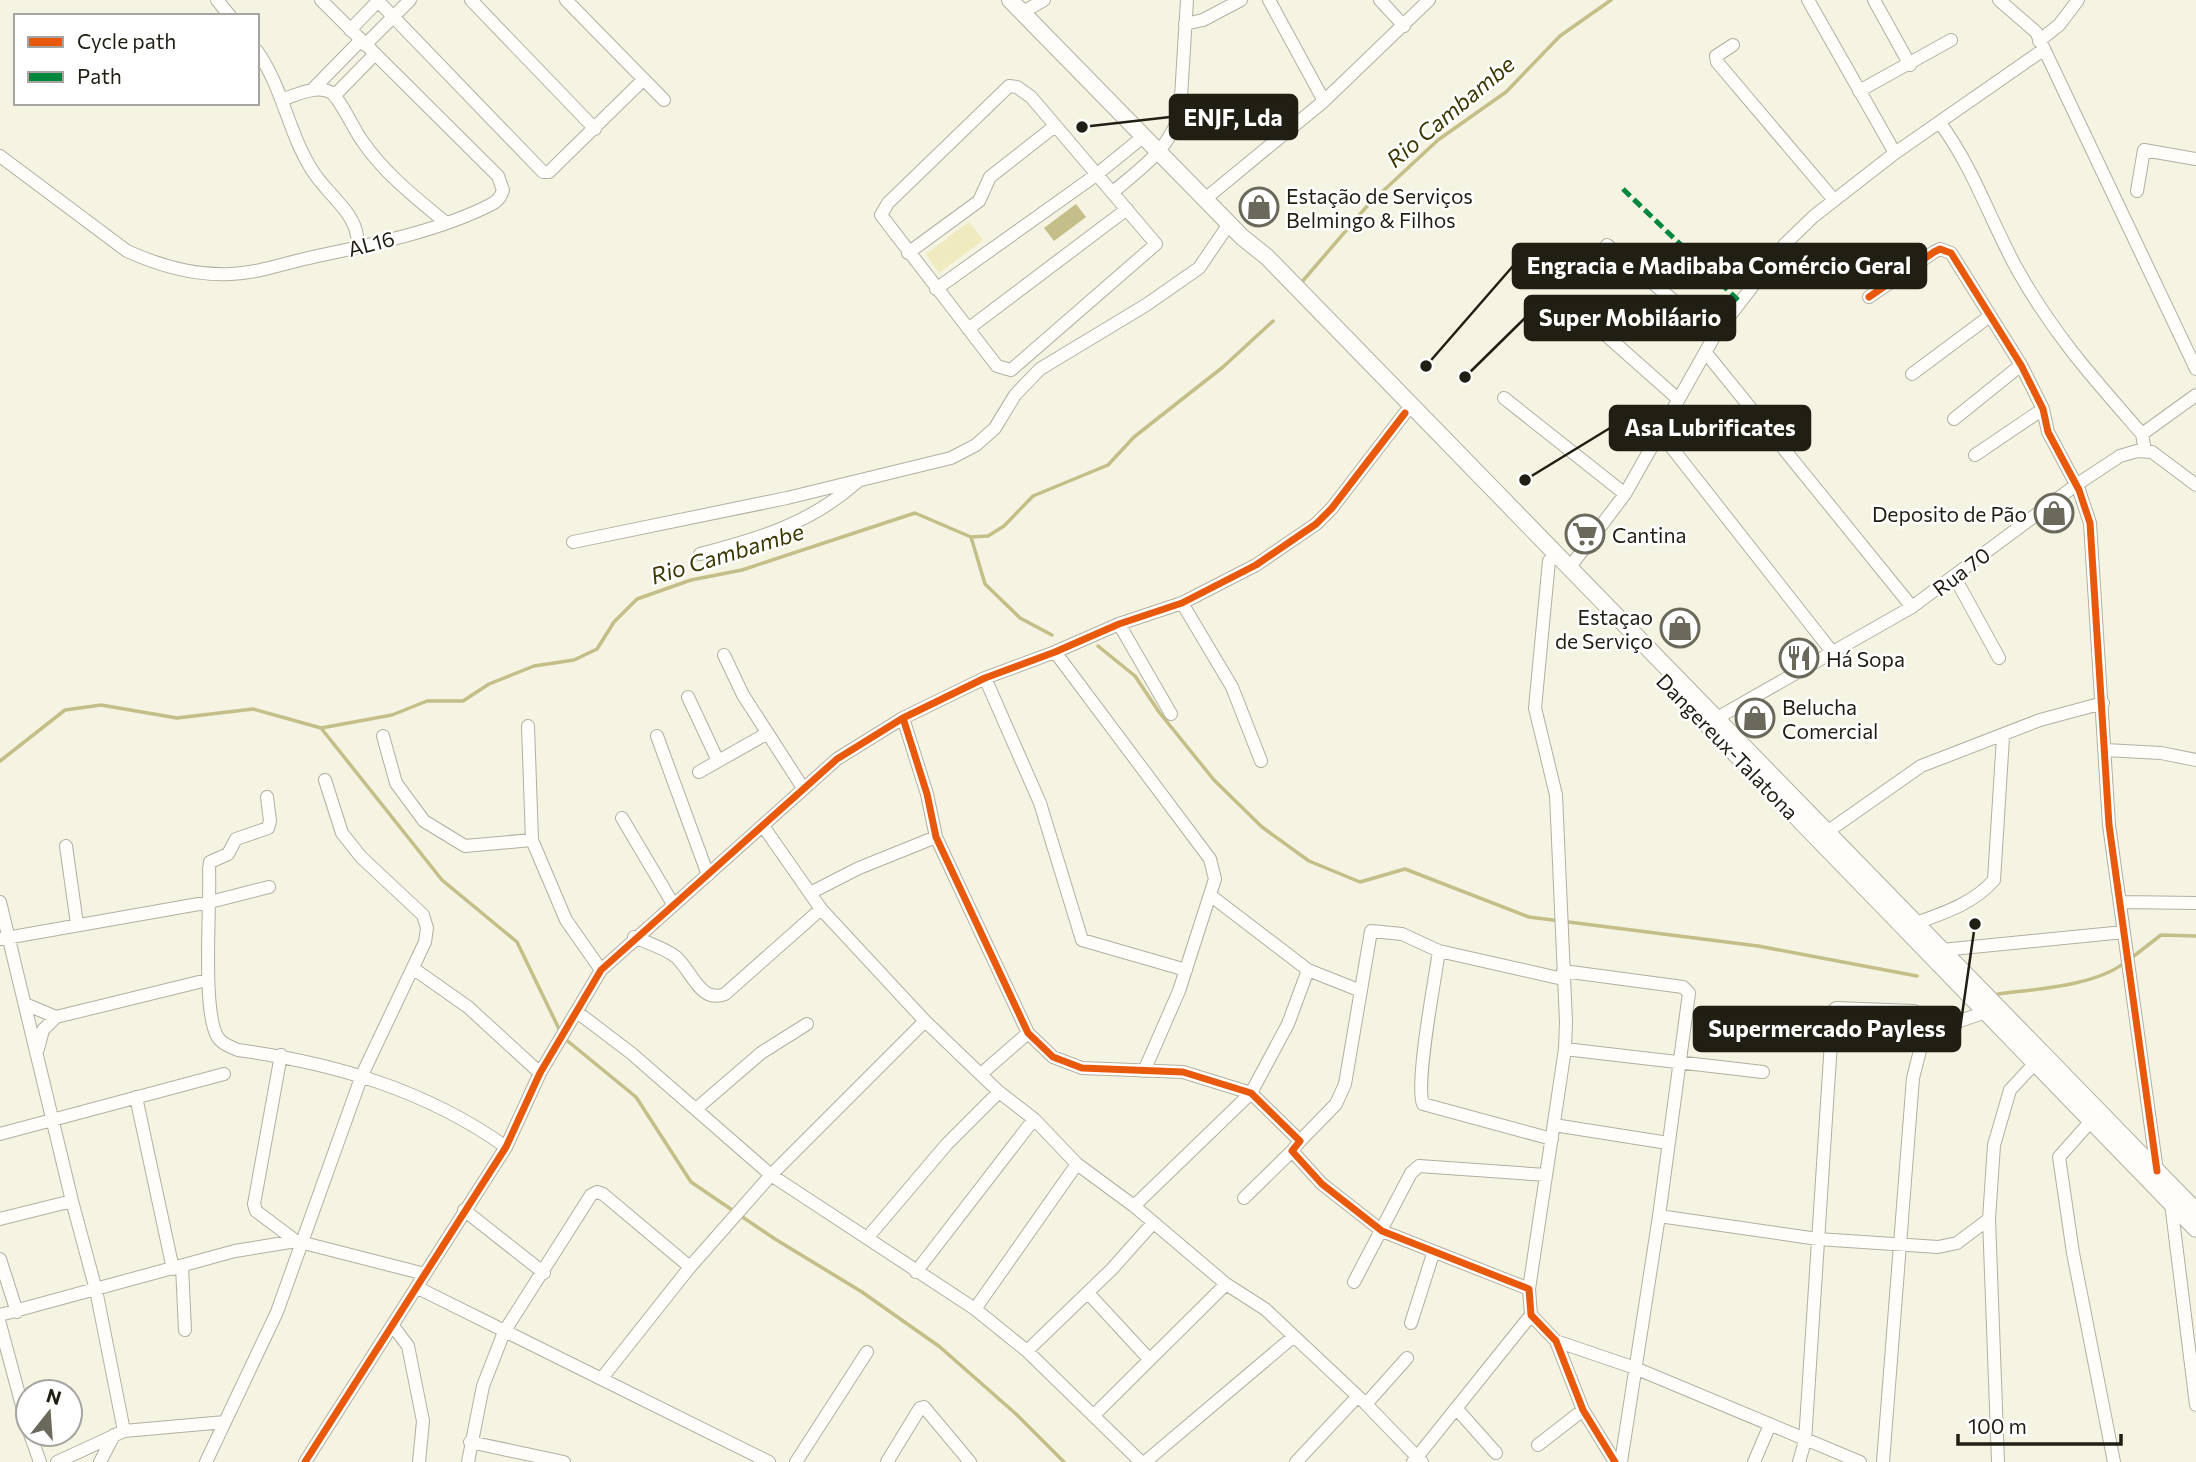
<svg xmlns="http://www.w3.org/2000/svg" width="2196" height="1462" viewBox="0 0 2196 1462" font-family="Commissioner,sans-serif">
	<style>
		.green { fill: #f0ebbe }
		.water { fill: #c4be89 }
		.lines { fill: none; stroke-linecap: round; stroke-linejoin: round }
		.stream { stroke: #c4be89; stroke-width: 3.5 }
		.minor-casing { stroke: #b1b0a2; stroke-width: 14 }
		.major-casing { stroke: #b1b0a2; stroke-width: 18 }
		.minor { stroke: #fefdfa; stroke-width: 12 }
		.major { stroke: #fefdfa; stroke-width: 16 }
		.quiet { stroke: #00873e; stroke-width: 5; stroke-dasharray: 10 5; stroke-linecap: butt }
		.cycleway-casing { stroke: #fff; stroke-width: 11 }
		.cycleway { stroke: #e8590c; stroke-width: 7 }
		.labels { text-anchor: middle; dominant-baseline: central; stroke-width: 5; stroke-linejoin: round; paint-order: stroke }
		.poi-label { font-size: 21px; fill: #211f14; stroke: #fff; text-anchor: start }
		.street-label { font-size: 21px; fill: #211f14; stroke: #fff }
		.water-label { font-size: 23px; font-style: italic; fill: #3d3700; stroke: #fff }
		.leader { fill: none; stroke: #211f14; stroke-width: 2.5 }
		.callout-dot { fill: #211f14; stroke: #fff; stroke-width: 2.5 }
		.callout { fill: #211f14; stroke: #211f14; stroke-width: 2.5 }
		.callout-label { font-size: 23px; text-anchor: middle; font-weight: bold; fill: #fff }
	</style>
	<rect width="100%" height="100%" fill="#f5f3e1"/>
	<path class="green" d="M969,222L983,240L939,273L926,254Z"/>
	<path class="water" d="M1076,204L1086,217L1054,241L1044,228Z"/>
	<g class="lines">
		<path class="stream" d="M1301,283L1368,205L1438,140L1506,92L1560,36L1611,0
			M971,537L985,584L1020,618L1052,635
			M1098,646L1135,676L1159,712L1214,780L1262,827L1309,861L1360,882L1405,869L1529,917L1758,946L1917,976
			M321,728L442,880L517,942L560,1031
			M0,761L65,710L101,705L177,718L253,709L321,728L392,715L427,701H463L489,684L534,666L574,660L597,649L614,622L637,599L691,580L742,570L915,513L971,537L988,536L1004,526L1033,496L1108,465L1134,437L1223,367L1273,321
			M2130,959L2161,935L2196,936
			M1998,994C2035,989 2095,986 2124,963
			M564,1038L636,1097L691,1182L775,1239L862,1292L940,1347L1016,1414L1064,1462"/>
		<defs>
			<path id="minor" d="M217,0L230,16
				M377,0L543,172H549L643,80
				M471,0L595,129
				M566,0L664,100
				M1269,0L1324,101
				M1380,0L1404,26
				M1808,0L1895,153
				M1874,0L1910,65
				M1999,0L2036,32L2196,369
				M1023,12L1044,0
				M1185,24L1203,20L1241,0
				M350,30L379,0
				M2039,41L2059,25L2078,0
				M365,45L410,0
				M1733,45L1716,56L1717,62L1834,200
				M257,51C283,88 288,132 312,170C325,192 354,211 357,236
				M1009,86L1017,87L1031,97L1156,244L1011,370L997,366L881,215L888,203Z
				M312,90L361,40
				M1859,91L1951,40
				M335,95L375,54
				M283,99C297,95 316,85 330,92C339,96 355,132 363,142C385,174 416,198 445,222
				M1940,123C1973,167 1990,220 2017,269C2054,335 2093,378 2142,434L2145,451
				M0,156L127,251C160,266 194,276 231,274C256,273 280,265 304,259C363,246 435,233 490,205C497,202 501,197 503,190L498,176L321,0
				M2137,191L2144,150L2196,159
				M1113,192C1141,168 1169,150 1180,113L1187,0
				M1205,199L1324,101L1429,0
				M1607,245L1715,335
				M908,253L979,201L990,177L1055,126
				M936,289L1096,175L1144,136
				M1869,297L1934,252L1940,249L1951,253L2021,365L2043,409L2048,432L2079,490L2090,523L2109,825L2157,1171
				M1572,305L1678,399
				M968,329L1127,209
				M1706,353L1912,607
				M1912,374L1990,316
				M1504,398L1625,494
				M1954,419L2021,365
				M1661,434L1833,653
				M2142,434L2196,395
				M1975,455L2043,409
				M573,542L787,498L951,458L976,445L995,428L1015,395L1040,369L1146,305L1199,268L1229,224
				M700,554C759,539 811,523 857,482
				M1570,567L1625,494L1715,335L1785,244L1814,216L1895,153L2043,50
				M1954,576L1999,658
				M1182,603L1232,687L1261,761
				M1119,624L1171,714
				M1055,652L1210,859L1215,879L1179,991L1144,1071
				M724,655L743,695L803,788
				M985,678L1040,803L1082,940L1186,970
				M688,697L718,761
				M903,718L927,794L936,837L1028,1033L1053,1057L1082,1068L1183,1072L1251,1093L1300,1141L1292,1151L1322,1184L1382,1231L1529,1289L1531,1315L1556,1341L1583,1410L1615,1462
				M1717,718L1912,607L2076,485L2120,456L2137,451L2152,452L2196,485
				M528,726L532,840L566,920L601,970
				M383,736L396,783L424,821L465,846L532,840
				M657,736L708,875
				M2105,750L2161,753L2196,760
				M699,772L766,734
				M267,797L270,821L268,828L236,839L228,854L210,862L209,869C211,903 201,1017 219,1039C224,1045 231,1047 238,1050C334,1063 426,1090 506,1147
				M622,818L673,904
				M763,826L821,909L925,1021L999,1092L1034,1119L1077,1164L1134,1206L1226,1284L1265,1309L1366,1404L1422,1462
				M1827,832L1921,766L2040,720L2103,703
				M66,846L77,924
				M810,893L859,868L936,837
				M0,902L72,1201L96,1290L124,1431
				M2121,902L2196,903
				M1916,923C1944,913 1974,903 1994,880L2003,737
				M634,937C647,943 665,948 676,957C692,971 700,1004 725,994L821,909
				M0,939L210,902L269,887
				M1942,950L2124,932
				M1439,951C1435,979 1415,1083 1423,1104L1552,1139
				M414,969L468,1007L540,1073
				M1308,970L1361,991
				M1563,971L1683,987L1689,993L1659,1216L1621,1462
				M25,1004L56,1017L207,980
				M577,1012L631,1053L771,1175L975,1309L1027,1351L1141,1462
				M38,1049L43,1030L56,1017
				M1565,1049L1763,1072
				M281,1055L254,1204L256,1211L296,1241
				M981,1074L1028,1033
				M136,1097L173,1269
				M696,1109L761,1053L807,1024
				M2091,1121L2059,1157L2073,1253L2114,1462
				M1554,1125L1668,1143
				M0,1134L224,1074
				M1300,1141L1336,1104L1345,1084L1371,931L1402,934L1439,951L1563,979
				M1244,1198L1292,1151
				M2171,1203L2196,1405
				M1134,1206L1251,1093L1288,1024L1308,970L1210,895
				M464,1210L544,1273
				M1659,1216L1818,1239L1938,1247L1957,1243L1989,1219
				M0,1219L72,1201
				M868,1237L947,1144L999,1092
				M0,1259L17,1312
				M182,1266L185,1330
				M916,1272L1034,1119
				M1354,1282L1411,1173L1419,1166L1546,1175
				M418,1288L769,1462
				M1529,1289L1565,1049L1566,1022L1556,795L1535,708L1549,561
				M1088,1293L1149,1359
				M975,1309L1077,1164
				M0,1315L235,1251L296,1241L425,1274
				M1411,1323L1433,1254
				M0,1324L28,1428
				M393,1326L408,1346L423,1421L419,1462
				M1556,1341L1635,1368L1860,1462
				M1027,1351L1112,1269L1153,1223
				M602,1378L690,1267L771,1175L925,1021
				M1366,1404L1407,1358
				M1456,1408L1496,1453
				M1094,1415L1226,1284
				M30,1434L40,1462
				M470,1442L564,1462
				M1538,1445L1583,1410
				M57,1462L124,1431L225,1422
				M100,1462L114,1435
				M206,1462L277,1312L362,1075L425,942L427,928L423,915L361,857L342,833L325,780
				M305,1462L506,1147L540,1073L601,970L837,759L903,718L985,678L1055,652L1119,624L1182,603L1256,565L1316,524L1332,508L1405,413
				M468,1462L483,1386L504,1332L591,1195L597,1192L603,1194L690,1267
				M796,1462L867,1352
				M887,1462L920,1408L924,1407L970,1462
				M1145,1462L1293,1337
				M1296,1462L1357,1397
				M1413,1462L1531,1315
				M1754,1462L1769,1427
				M1799,1462L1805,1441L1833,1011L1836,1008L1914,1011L1927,1023L1945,1026L1986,1012
				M1883,1462L1913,1078L1927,1023
				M1998,1462L1989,1219L1994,1145L2010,1090L2035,1063"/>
			<path id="major" d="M1010,0L1242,237L1267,257L2196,1211
				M1686,703L2196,1229"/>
		</defs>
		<use href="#minor" class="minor-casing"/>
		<use href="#major" class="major-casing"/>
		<use href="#minor" class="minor"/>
		<use href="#major" class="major"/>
		<path class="quiet" d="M1623,189L1740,302"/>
		<defs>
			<path id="cycleway" d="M1869,297L1934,252L1940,249L1951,253L2021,365L2043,409L2048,432L2079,490L2090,523L2109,825L2157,1171
				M903,718L927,794L936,837L1028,1033L1053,1057L1082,1068L1183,1072L1251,1093L1300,1141L1292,1151L1322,1184L1382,1231L1529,1289L1531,1315L1556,1341L1583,1410L1615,1462
				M305,1462L506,1147L540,1073L601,970L837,759L903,718L985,678L1055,652L1119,624L1182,603L1256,565L1316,524L1332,508L1405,413"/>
		</defs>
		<use href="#cycleway" class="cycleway-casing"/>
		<use href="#cycleway" class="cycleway"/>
	</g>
	<defs>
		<symbol id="shop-ring" viewBox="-11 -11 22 22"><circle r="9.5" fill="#fff" stroke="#6b695c" stroke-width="1.5"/><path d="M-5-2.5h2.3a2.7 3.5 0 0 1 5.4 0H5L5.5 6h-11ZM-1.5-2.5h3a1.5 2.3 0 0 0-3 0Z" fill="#6b695c"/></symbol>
		<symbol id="supermarket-ring" viewBox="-11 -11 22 22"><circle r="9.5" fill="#fff" stroke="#6b695c" stroke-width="1.5"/><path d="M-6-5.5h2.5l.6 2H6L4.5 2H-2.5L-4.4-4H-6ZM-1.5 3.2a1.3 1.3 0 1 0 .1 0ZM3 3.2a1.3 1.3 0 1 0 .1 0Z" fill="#6b695c"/></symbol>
		<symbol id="restaurant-ring" viewBox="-11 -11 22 22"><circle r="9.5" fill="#fff" stroke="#6b695c" stroke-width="1.5"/><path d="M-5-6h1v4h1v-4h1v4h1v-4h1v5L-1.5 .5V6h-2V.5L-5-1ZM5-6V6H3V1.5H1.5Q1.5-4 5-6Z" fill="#6b695c"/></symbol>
	</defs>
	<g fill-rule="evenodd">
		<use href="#shop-ring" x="1237" y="185" width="44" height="44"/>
		<use href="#shop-ring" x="2032" y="491" width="44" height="44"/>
		<use href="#supermarket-ring" x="1563" y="512" width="44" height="44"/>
		<use href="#shop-ring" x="1658" y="606" width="44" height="44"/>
		<use href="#restaurant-ring" x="1777" y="636" width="44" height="44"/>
		<use href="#shop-ring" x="1733" y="696" width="44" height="44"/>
	</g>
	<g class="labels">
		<g class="poi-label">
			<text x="1286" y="195">Estação de Serviços<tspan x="1286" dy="24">Belmingo &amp; Filhos</tspan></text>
			<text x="2027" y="513" text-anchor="end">Deposito de Pão</text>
			<text x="1612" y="534">Cantina</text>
			<text x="1653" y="616" text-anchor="end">Estaçao<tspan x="1653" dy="24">de Serviço</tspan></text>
			<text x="1826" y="658">Há Sopa</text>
			<text x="1782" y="706">Belucha<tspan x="1782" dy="24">Comercial</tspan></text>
		</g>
		<g class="street-label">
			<text transform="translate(371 243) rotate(-15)">AL16</text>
			<text transform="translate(1961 571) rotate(-37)">Rua 70</text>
			<text transform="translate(1728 746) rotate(46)">Dangereux-Talatona</text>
		</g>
		<g class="water-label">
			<text transform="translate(1450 111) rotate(-40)">Rio Cambambe</text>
			<text transform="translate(727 553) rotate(-17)">Rio Cambambe</text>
		</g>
	</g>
	<path class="leader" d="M1082 127L1170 117M1426 366L1513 266M1465 377L1525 318M1525 480L1610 428M1975 924L1960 1029"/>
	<g class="callout-dot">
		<circle cx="1082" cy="127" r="7"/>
		<circle cx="1426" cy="366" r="7"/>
		<circle cx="1465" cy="377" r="7"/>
		<circle cx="1525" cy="480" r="7"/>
		<circle cx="1975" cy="924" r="7"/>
	</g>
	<g class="callout">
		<rect x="1170" y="95" width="127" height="44" rx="7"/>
		<rect x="1513" y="244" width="413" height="44" rx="7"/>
		<rect x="1525" y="296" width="210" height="44" rx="7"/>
		<rect x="1610" y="406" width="200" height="44" rx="7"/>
		<rect x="1694" y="1007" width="266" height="44" rx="7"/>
	</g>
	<g class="callout-label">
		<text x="1233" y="126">ENJF, Lda</text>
		<text x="1719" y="274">Engracia e Madibaba Comércio Geral</text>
		<text x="1630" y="326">Super Mobiláario</text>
		<text x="1710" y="436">Asa Lubrificates</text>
		<text x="1827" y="1037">Supermercado Payless</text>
	</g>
	<rect x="14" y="14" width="245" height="91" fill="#ffffff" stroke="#a6a5a1" stroke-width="2"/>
	<rect x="28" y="37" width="35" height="10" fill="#e8590c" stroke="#a6a5a1" stroke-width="2"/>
	<text x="77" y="49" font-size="21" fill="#211f14">Cycle path</text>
	<rect x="28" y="72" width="35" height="10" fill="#00873e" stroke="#a6a5a1" stroke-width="2"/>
	<text x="77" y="84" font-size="21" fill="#211f14">Path</text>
	<g transform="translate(49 1413) rotate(17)"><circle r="33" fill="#ffffff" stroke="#a6a5a1" stroke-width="2"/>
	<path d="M0-5L12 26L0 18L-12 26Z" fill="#6b695c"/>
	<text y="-10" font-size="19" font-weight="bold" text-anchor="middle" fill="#211f14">N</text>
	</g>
	<path d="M1958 1434v10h163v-10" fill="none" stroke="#211f14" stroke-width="3.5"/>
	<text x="1968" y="1434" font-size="21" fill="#211f14" stroke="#ffffff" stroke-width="5" paint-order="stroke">100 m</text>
</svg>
